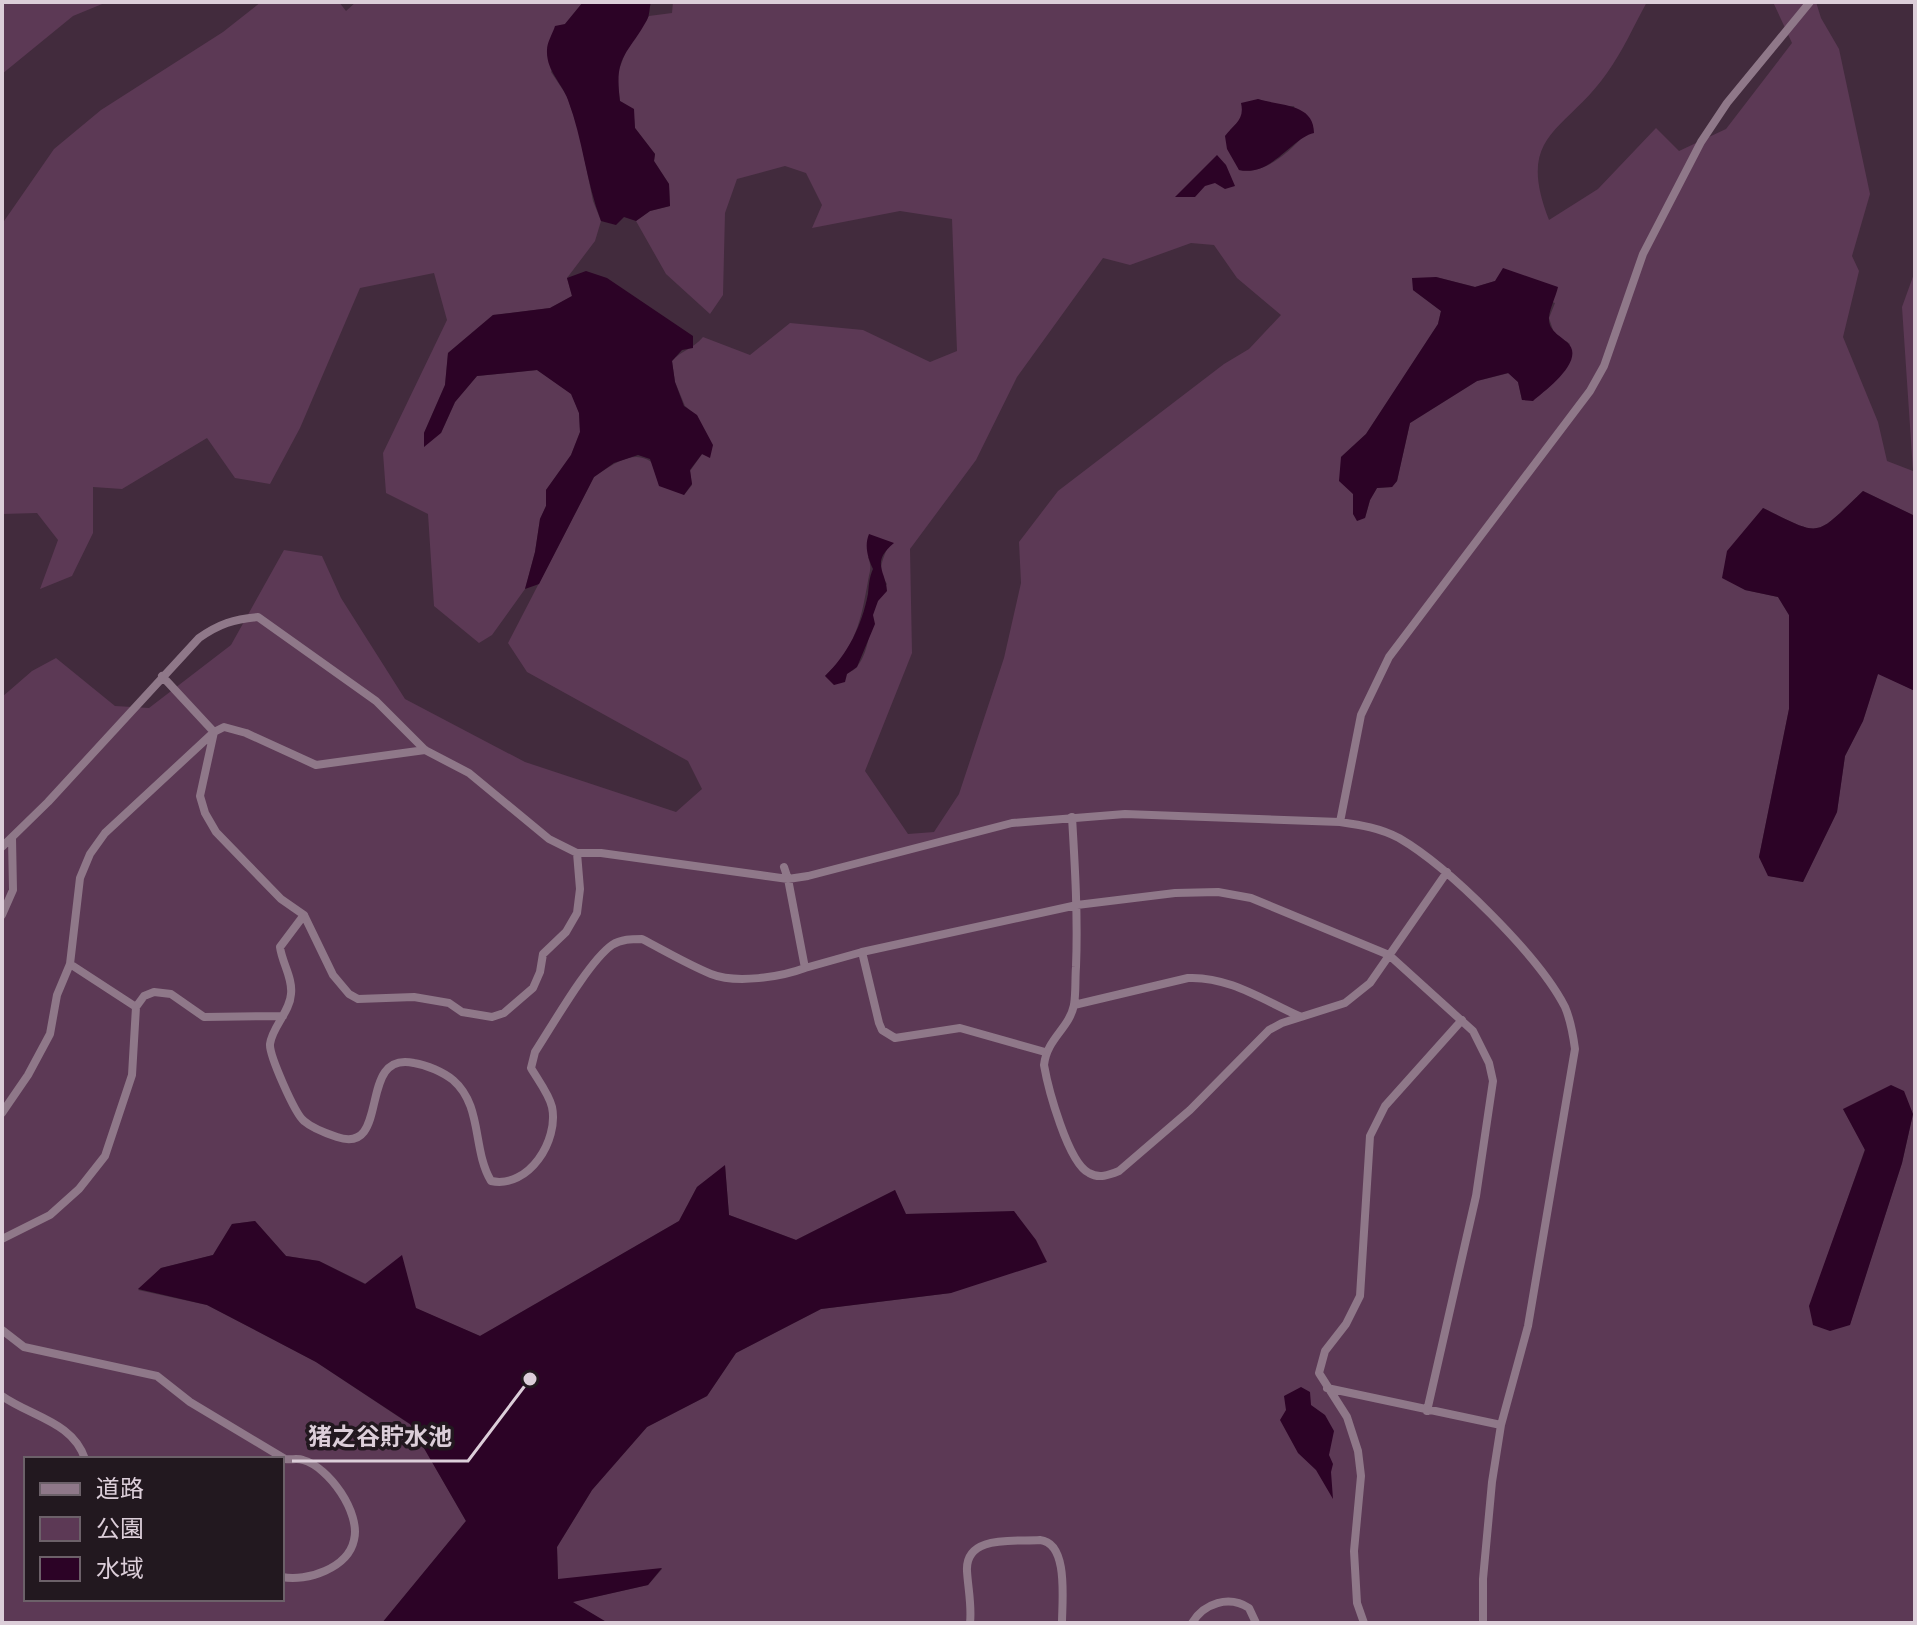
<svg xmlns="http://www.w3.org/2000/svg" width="1917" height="1625" viewBox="0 0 1917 1625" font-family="Arial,'Noto Sans JP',sans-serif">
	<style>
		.green { fill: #5c3955; fill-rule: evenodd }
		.water { fill: #2c0326 }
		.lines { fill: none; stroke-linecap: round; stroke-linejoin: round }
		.street { stroke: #8f7889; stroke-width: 8 }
		.leader { fill: none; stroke: #dcced9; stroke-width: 3 }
		.callout-dot { fill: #dcced9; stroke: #22181f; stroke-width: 3 }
		.callout-label { font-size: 24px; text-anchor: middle; font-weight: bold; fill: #dcced9; stroke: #22181f; stroke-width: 7; stroke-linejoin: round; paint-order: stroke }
	</style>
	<rect width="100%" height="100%" fill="#422b3d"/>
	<path class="green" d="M2,2H107L73,16L2,74Z
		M261,2H339L346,11L356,2H583L565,24L551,72L567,96L579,132L593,201L601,221L595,241L567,278L572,296L550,308L493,315L448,353L445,385L424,433H441L455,402L477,376L537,370L572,394L579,413L580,432L571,455L546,490V506L540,519L535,552L525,589L492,635L479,643L434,606L428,514L386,493L383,453L447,320L434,273L360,288L300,428L270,484L235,478L207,438L122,489L93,487V533L72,576L40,589L58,540L37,513L2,514V224L54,149L101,110L223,32Z
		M673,2H1647C1634,25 1623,51 1607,73C1565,133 1515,133 1549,220L1598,189L1656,128L1679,151L1726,129L1792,43L1773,2H1816L1821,18L1839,49L1870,194L1852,256L1859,271L1843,337L1878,422L1887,461L1913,471L1902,307L1915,271V516L1863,491C1814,537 1824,538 1763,508L1745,590L1778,597L1789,615V709L1759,857L1769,876L1803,882L1837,812L1845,756L1863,721L1878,673L1915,691V1623H608L572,1602L648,1585L662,1569L558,1580L557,1547L592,1490L647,1427L707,1396L736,1353L821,1309L951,1293L1014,1212L905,1214L895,1190L796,1240L729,1215L725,1166L697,1187L679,1221L480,1336L415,1308L319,1261L286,1256L255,1221L232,1224L213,1255L161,1268L138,1290L207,1305L316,1362L411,1425L466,1521L382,1623H2V697L32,671L56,658L115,706L149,708L231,645L284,550L322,556L341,598L405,699L525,762L676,812L702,789L688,761L527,672L508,643L594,477C643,442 648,456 684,495L692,485L690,471L702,454L710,457L697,416L685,406L675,382L672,361C682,350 693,349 703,337L750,355L790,323L863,330L930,362L957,351L952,219L900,211L812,228L822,205L806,173L785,166L737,179L725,213L723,295L710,314L666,274L636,221L650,211L670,206L669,184L654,161L655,154L635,128L633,109L620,101L617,75L626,51L649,16L672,13ZM1258,99L1280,106H1294L1303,136C1289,153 1263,175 1239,170L1230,130C1242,119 1245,110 1258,99ZM1191,243L1214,245L1237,278L1281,315L1249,349L1224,364L1058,491L1019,542L1021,583L1004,658L959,794L934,832L908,834L865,771L912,653L910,549L976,460L1017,377L1103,258L1130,265ZM1436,277L1475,287L1495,281L1555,303L1549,318L1554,333L1570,344L1522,400L1518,382L1509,373L1477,381L1410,423L1397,481L1392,487L1377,488L1370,500L1365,518L1353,514V494L1341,457L1366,434L1438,324L1441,311L1413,290ZM887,549C881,563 878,571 887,584C882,593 876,603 873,613C869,631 869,653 856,668C848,676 835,675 825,676C856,647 861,620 868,581C870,569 872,568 868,557ZM1843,1109L1913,1114L1902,1163L1850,1324L1810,1306L1865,1149ZM26,1459H282V1599H26Z"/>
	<path class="water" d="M583,2H651C649,9 650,14 647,20C627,56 614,55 620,101L634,109L635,128L655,154L654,161L669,184L670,206L650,211L636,221L624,217L616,225L601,221C586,182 583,140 568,100C562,83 546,71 547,50C547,42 553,33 555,26L565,24Z
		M1258,99C1280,106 1314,103 1314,133C1291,138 1272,177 1239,170L1227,149L1225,136C1234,124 1245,120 1241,103Z
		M1217,155L1226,165L1235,186L1225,189L1215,183L1205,186L1195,197H1175Z
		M1503,268L1558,287C1556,296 1550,308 1549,317C1548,330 1559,335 1567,342C1587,360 1546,390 1533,401L1522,400L1518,382L1508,373L1477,381L1410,423L1397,481L1392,487L1377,488L1370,500L1365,518L1357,521L1353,514V494L1339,481L1341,457L1366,434L1438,324L1441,311L1413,290L1412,278L1436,277L1475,287L1495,281Z
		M586,271L607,278L693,336V348L682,350L672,361L675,382L684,406L697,415L713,445L710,458L702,454L690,470L692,484L684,495L659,486L650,459L638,455L614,463L594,477L539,584L525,589L535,552L540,519L546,506V490L571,455L580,432L579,413L571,394L537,370L477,376L455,402L441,433L424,447V433L445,385L448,353L493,315L550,308L572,296L567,278Z
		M1863,491L1915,516V691L1878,674L1863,721L1845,756L1837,812L1803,882L1768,876L1759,857L1789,709V615L1778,597L1745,590L1722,578L1727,551L1763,508C1824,538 1814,537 1863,491Z
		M869,534L894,543C870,563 886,571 887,591L878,601L873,615L875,624L857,667L847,674L845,682L834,685L825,676C848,654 862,625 868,594C869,585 869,578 873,569C868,558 864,546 869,534Z
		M1891,1085L1904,1091L1913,1114L1902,1163L1850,1325L1830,1331L1813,1325L1809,1306L1865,1150L1843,1109Z
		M725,1165L729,1215L796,1240L895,1190L906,1214L1014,1211L1036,1240L1047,1262L951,1293L821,1309L736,1353L707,1396L647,1427L592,1490L557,1547L558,1579L662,1568L648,1585L573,1602L608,1623H382L466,1521L410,1424L316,1362L207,1305L138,1289L161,1268L213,1255L232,1224L255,1221L286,1256L319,1261L365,1284L402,1255L416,1308L480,1336L679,1221L697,1187Z
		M1301,1387L1310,1392L1311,1405L1325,1415L1334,1431L1329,1455L1333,1464L1331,1472L1333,1499L1316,1470L1298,1453L1280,1420L1286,1410L1284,1396Z"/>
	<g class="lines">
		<path class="street" d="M162,676L214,732
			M214,732L200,796L205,813L216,832L281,899L304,915L333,975L349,994L358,999L414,997L449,1003L462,1012L492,1017L504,1013L533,988L540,972L543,954L566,932L577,913L580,889L577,853
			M1072,817C1075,867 1078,917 1076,967C1075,979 1076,993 1074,1005C1069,1029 1047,1038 1044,1065C1048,1088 1068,1163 1089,1173C1099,1179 1109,1175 1119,1171L1190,1110L1269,1030L1282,1023L1345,1003L1370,983L1447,872
			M1340,822L1361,715L1389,657L1590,391L1604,366L1643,254L1701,142L1727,103L1810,2
			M2,847L48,802L199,638C219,624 234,619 258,617L376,701L425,750L469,773L549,839L577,853H601L788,879L805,968C781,977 736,984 711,974C687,964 665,951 642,939C632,939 621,939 612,945C589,961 552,1026 535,1052L531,1068C538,1080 549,1094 552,1107C559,1140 529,1189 491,1181C472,1149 483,1106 453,1080C443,1072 427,1065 414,1063C356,1050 392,1156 337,1137C328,1134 312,1128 304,1121C295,1114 269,1055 270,1044C272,1027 290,1012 291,994C293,978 282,963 280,947L304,915
			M784,867L788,879L808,876L1012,823L1125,814L1340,822C1361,825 1380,828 1399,838C1449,867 1539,956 1565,1007C1571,1021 1573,1034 1575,1049L1528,1326L1501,1425L1492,1482L1483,1579V1623
			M2,915L13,890L12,838
			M862,952L879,1023L882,1030L895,1038L960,1028L1045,1052
			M70,964L136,1007
			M805,968L862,952L1077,905L1175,893L1218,892L1251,898L1389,955L1473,1031L1489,1063L1493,1081L1476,1196L1427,1411
			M1074,1005L1188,978C1228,976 1263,1000 1299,1016
			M2,1113L28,1075L50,1034L57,995L70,964L80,878L90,854L105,833L214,732L224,727L246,733L316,765L425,750
			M2,1239L50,1215L79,1189L105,1156L132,1075L136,1007L144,996L154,992L171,994L204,1017L283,1016
			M2,1330L24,1347L157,1376L190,1402L285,1459C291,1460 298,1458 303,1460C329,1467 361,1513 354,1540C348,1568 307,1582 282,1577
			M1327,1388L1501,1425
			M2,1396C32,1417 73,1422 85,1459
			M970,1623C972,1606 968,1588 967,1571C965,1534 1015,1542 1040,1540C1069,1543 1062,1601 1062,1623
			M1192,1623C1204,1603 1229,1595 1249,1608L1256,1623
			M1364,1623L1357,1603L1354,1551L1361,1476L1358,1451L1347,1417L1319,1373L1325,1351L1346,1324L1360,1296L1370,1136L1385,1106L1462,1020"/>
	</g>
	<path class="leader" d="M530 1379L468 1461H292"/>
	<circle class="callout-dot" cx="530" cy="1379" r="8"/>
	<g class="callout-label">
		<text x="380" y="1445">猪之谷貯水池</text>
	</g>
	<rect width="1917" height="1625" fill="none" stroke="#dcced9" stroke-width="8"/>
	<rect x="24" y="1457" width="260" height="144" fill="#22181f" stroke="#6c6169" stroke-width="2"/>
	<rect x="40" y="1483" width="40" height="12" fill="#8f7889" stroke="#6c6169" stroke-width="2"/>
	<text x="96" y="1497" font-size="24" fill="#dcced9">道路</text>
	<rect x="40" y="1517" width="40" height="24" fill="#5c3955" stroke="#6c6169" stroke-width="2"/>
	<text x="96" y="1537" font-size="24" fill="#dcced9">公園</text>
	<rect x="40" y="1557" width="40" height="24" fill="#2c0326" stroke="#6c6169" stroke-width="2"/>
	<text x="96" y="1577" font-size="24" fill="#dcced9">水域</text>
</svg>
